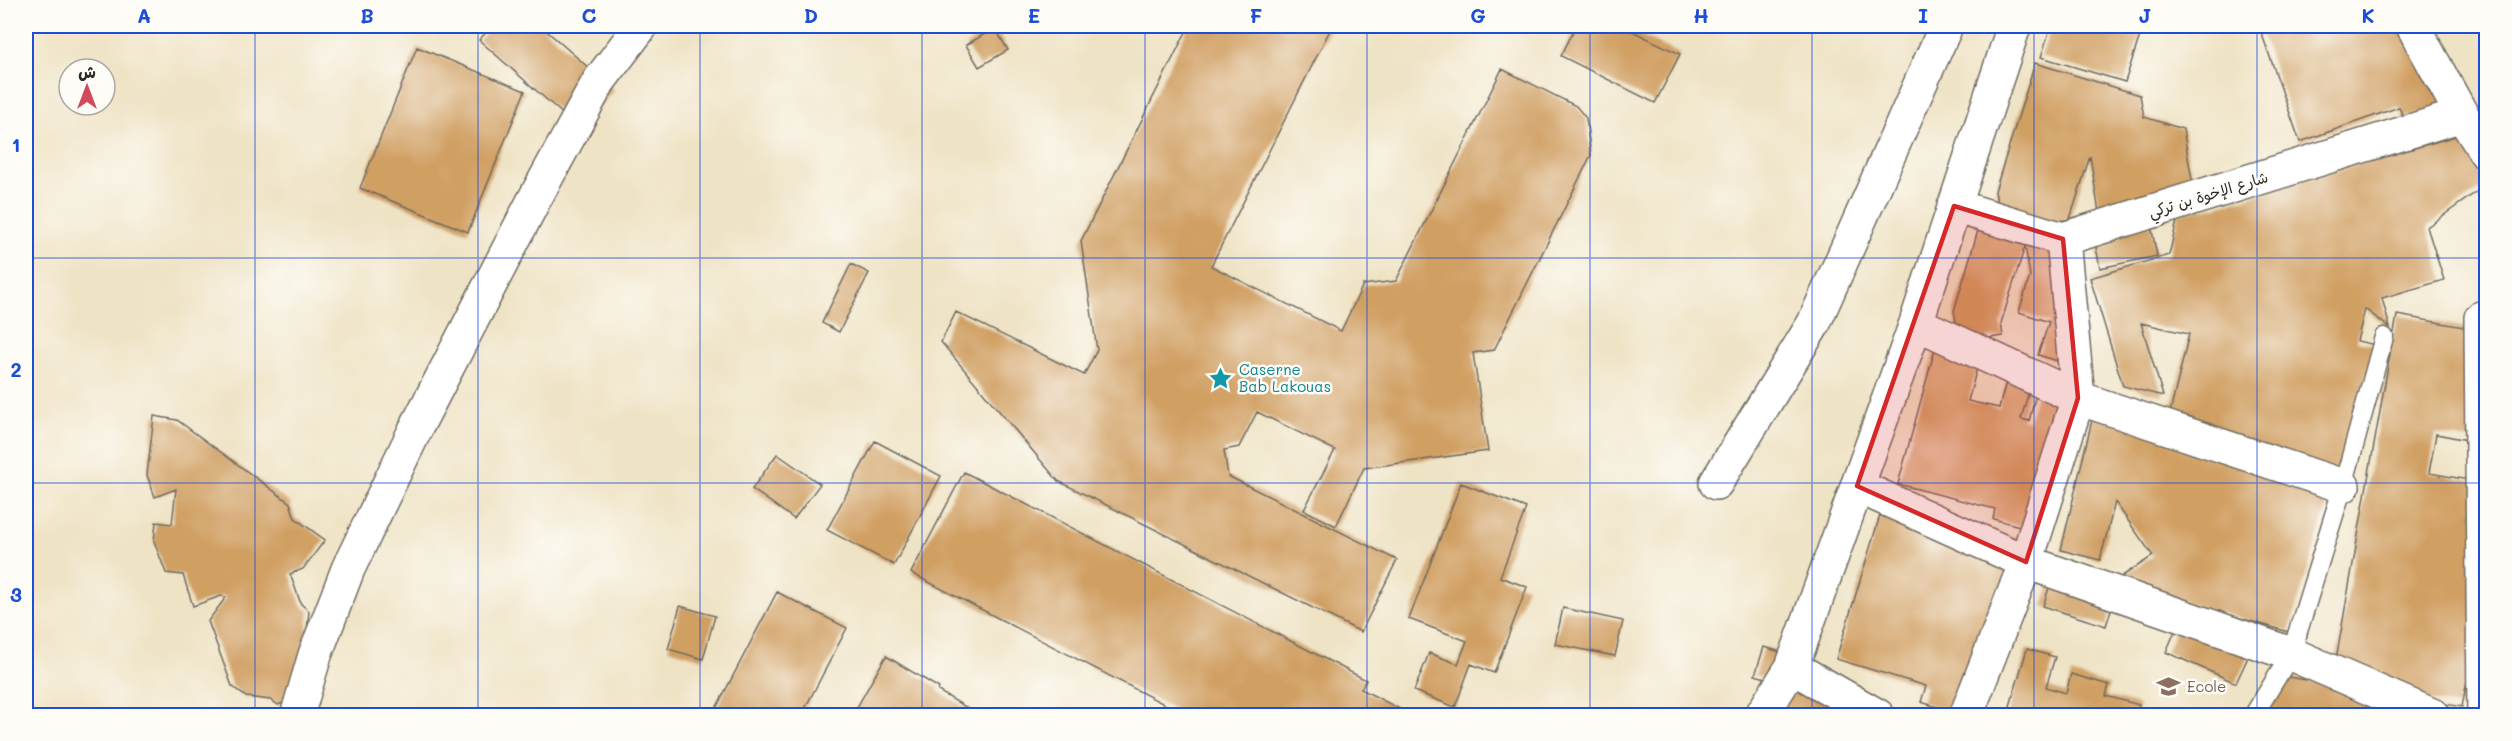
<svg xmlns="http://www.w3.org/2000/svg" width="2512" height="741" viewBox="0 0 2512 741" font-family="Mali,'Playpen Sans Arabic',sans-serif">
	<style>
		.building { fill: #d09f62 }
		.lines { fill: none; stroke-linecap: round; stroke-linejoin: round }
		.service-casing { stroke: #706b61; stroke-width: 21 }
		.minor-casing { stroke: #706b61; stroke-width: 36 }
		.service { stroke: #fff; stroke-width: 18 }
		.minor { stroke: #fff; stroke-width: 33 }
		.marked { fill: #d62828; fill-opacity: 0.2; stroke: #d62828; stroke-width: 4.5; stroke-linejoin: round }
		.grid { fill: none; stroke: #1d4ed8; stroke-width: 1.5; stroke-opacity: 0.55 }
		.labels { text-anchor: middle; dominant-baseline: central; stroke-width: 5; stroke-linejoin: round; paint-order: stroke }
		.street-label { font-size: 15px; fill: #2b2b2b; stroke: #fdfcf7 }
		.culture-label { font-size: 15px; fill: #0d838f; stroke: #fdfcf7; text-anchor: start }
		.education-label { font-size: 15px; fill: #785e54; stroke: #fdfcf7; text-anchor: start }
		.neatline { fill: none; stroke: #1d4ed8; stroke-width: 2 }
		.grid-label { font-size: 20px; text-anchor: middle; font-weight: bold; fill: #1d4ed8 }
	</style>
	<rect width="100%" height="100%" fill="#fdfcf7"/>
	<filter id="ink" filterUnits="userSpaceOnUse"><feTurbulence type="fractalNoise" baseFrequency=".0167" numOctaves="2"/><feDisplacementMap in="SourceGraphic" scale="12" xChannelSelector="R" yChannelSelector="G"/><feConvolveMatrix kernelMatrix="1 2 1 2 8 2 1 2 1" color-interpolation-filters="sRGB"/></filter>
	<filter id="wash" filterUnits="userSpaceOnUse"><feTurbulence type="fractalNoise" baseFrequency=".008" numOctaves="4" result="noise"/><feDisplacementMap in="SourceGraphic" scale="24" xChannelSelector="R" yChannelSelector="G"/><feGaussianBlur stdDeviation="1.35" result="paint"/><feColorMatrix in="noise" values="0 0 0 0 0 0 0 0 0 0 0 0 0 0 0 0 0 1.4 0 .05"/><feComposite in="paint" operator="in"/></filter>
	<g filter="url(#wash)">
		<rect width="100%" height="100%" fill="#efe3c5"/>
		<g id="blocks">
			<path class="building" d="M492,26H541L614,90L580,129L479,40Z
				M1189,26H1332L1211,266L1341,331L1363,285L1396,281L1502,69L1576,106L1586,118L1591,155L1494,350L1473,353L1488,451L1364,468L1336,526L1304,510L1335,450L1257,412L1239,447L1224,450L1228,476L1397,560L1361,632L1058,481L941,342L956,312L1084,375L1097,350L1081,241Z
				M1576,26H1622L1680,54L1655,103L1561,56Z
				M2051,26H2143L2125,82L2041,57Z
				M2259,26H2432L2458,100L2404,119L2399,107L2300,142Z
				M995,28L1008,50L979,67L966,45Z
				M417,47L525,91L468,232L360,188Z
				M2035,63L2140,95L2144,117L2183,129L2196,202L2100,219L2090,156L2070,219L2029,226L2074,240L2084,369L2038,355L2049,322L2019,312L2030,276L2025,246L2001,323L2003,336L1982,339L1958,332L1954,311L1982,217L1999,214L1995,191Z
				M2483,128L2486,139V185L2427,227L2444,280L2382,298L2390,328L2365,309L2357,341L2376,345L2289,632L2113,582L2153,556L2115,502L2100,560L2061,550L2097,399L2169,417L2189,334L2141,323L2163,396L2123,386L2090,278L2169,255L2179,213L2217,206Z
				M2151,225L2157,256L2100,268L2094,237Z
				M851,264L869,273L839,332L822,323Z
				M2397,315L2486,331L2478,442L2436,434L2429,473L2486,483V578L2462,707L2406,697L2402,716H2269L2276,675L2362,689L2334,671Z
				M1938,338L1982,350L1968,401L1999,408L2011,363L2035,369L2021,419L2029,421L2041,375L2080,386L2039,531L1993,519L1995,509L1898,484Z
				M154,416L177,420L290,503L295,518L325,540L303,569L290,574L301,604L309,611L300,697L278,705L271,700L246,697L232,686L208,621L226,597L221,596L193,606L183,575L166,573L154,541L156,522L172,524L176,489L155,497L147,475Z
				M875,441L941,476L894,565L827,530Z
				M777,454L820,484L794,519L752,489Z
				M964,472L1366,680L1361,689L1413,716H1187L911,573Z
				M1461,483L1526,508L1500,577L1527,587L1494,673L1471,664L1455,707L1414,691L1429,653L1458,664L1467,641L1409,619Z
				M1885,499L2021,540L1967,716L1921,702L1926,686L1836,659Z
				M2056,567L2118,587L2106,626L2043,606Z
				M777,592L847,628L801,716H712Z
				M680,606L715,616L703,659L668,649Z
				M1563,608L1623,621L1615,656L1555,644Z
				M2179,622L2250,653L2236,683L2166,652Z
				M1764,647L1784,653L1776,681L1755,675Z
				M2027,649L2055,657L2046,687L2066,693L2071,674L2109,685L2106,696L2139,705L2136,716H2007Z
				M886,656L939,688L938,691L981,716H852Z
				M1796,683L1850,716H1775Z"/>
		</g>
	</g>
	<g filter="url(#ink)">
		<use href="#blocks" fill-opacity="0" stroke="#706b61" stroke-width="1.5"/>
		<g class="lines">
			<defs>
				<path id="service" d="M2253,716L2291,654L2343,486L2384,337"/>
				<path id="minor" d="M2413,26L2462,115L2486,153
					M1954,206L2063,239L2462,115
					M2481,318L2484,716
					M1916,323L2078,398L2343,486
					M1716,483L1814,323L1946,26
					M1857,486L2026,562L2291,654L2434,716
					M1792,667L1878,716
					M297,716L315,655L348,569L417,426L534,200L599,81L641,26
					M1761,716L1792,667L1916,323L2014,26
					M1966,716L2026,562L2078,398L2063,239"/>
			</defs>
			<use href="#service" class="service-casing"/>
			<use href="#minor" class="minor-casing"/>
			<use href="#service" class="service"/>
			<use href="#minor" class="minor"/>
		</g>
	</g>
	<path class="marked" d="M1954,206L2063,239L2078,398L2026,562L1857,486Z"/>
	<path class="grid" d="M255,26V716M478,26V716M700,26V716M922,26V716M1145,26V716M1367,26V716M1590,26V716M1812,26V716M2034,26V716M2257,26V716M26,258H2486M26,483H2486"/>
	<defs>
		<symbol id="sight-bare" viewBox="-9 -9 18 18"><path d="M0-6L1.8-2.2L6-1.7L2.9 1.2L3.7 5.4L0 3.3L-3.7 5.4L-2.9 1.2L-6-1.7L-1.8-2.2Z" fill="#0f9aa8" stroke="#fdfcf7" stroke-width="2.5" paint-order="stroke"/></symbol>
		<symbol id="school-bare" viewBox="-9 -9 18 18"><path d="M0-5L7-2L0 1L-7-2ZM-4 1L0 2.5L4 1V4Q0 6-4 4Z" fill="#8d6e63" stroke="#fdfcf7" stroke-width="2.5" paint-order="stroke"/></symbol>
	</defs>
	<g fill-rule="evenodd">
		<use href="#sight-bare" x="1204" y="362" width="33" height="33"/>
		<use href="#school-bare" x="2152" y="670" width="33" height="33"/>
	</g>
	<g class="labels">
		<g class="street-label">
			<text transform="translate(2208 194) rotate(-17)">شارع الإخوة بن تركي</text>
		</g>
		<g class="culture-label">
			<text x="1239" y="369">Caserne<tspan x="1239" dy="17">Bab Lakouas</tspan></text>
		</g>
		<g class="education-label">
			<text x="2187" y="686">Ecole</text>
		</g>
	</g>
	<rect width="2512" height="741" fill="none" stroke="#fdfcf7" stroke-width="66"/>
	<g transform="translate(87 87)"><circle r="28" fill="#fdfcf7" stroke="#a9a8a5" stroke-width="1.5"/>
	<path d="M0-4.5L10 22L0 15L-10 22Z" fill="#d1495b"/>
	<text y="-9" font-size="16" font-weight="bold" text-anchor="middle" fill="#2b2b2b">ش</text>
	</g>
	<rect x="33" y="33" width="2446" height="675" class="neatline"/>
	<g class="grid-label">
		<text x="144" y="23">A</text>
		<text x="367" y="23">B</text>
		<text x="589" y="23">C</text>
		<text x="811" y="23">D</text>
		<text x="1034" y="23">E</text>
		<text x="1256" y="23">F</text>
		<text x="1478" y="23">G</text>
		<text x="1701" y="23">H</text>
		<text x="1923" y="23">I</text>
		<text x="2145" y="23">J</text>
		<text x="2368" y="23">K</text>
		<text x="16" y="152">1</text>
		<text x="16" y="377">2</text>
		<text x="16" y="602">3</text>
	</g>
</svg>
